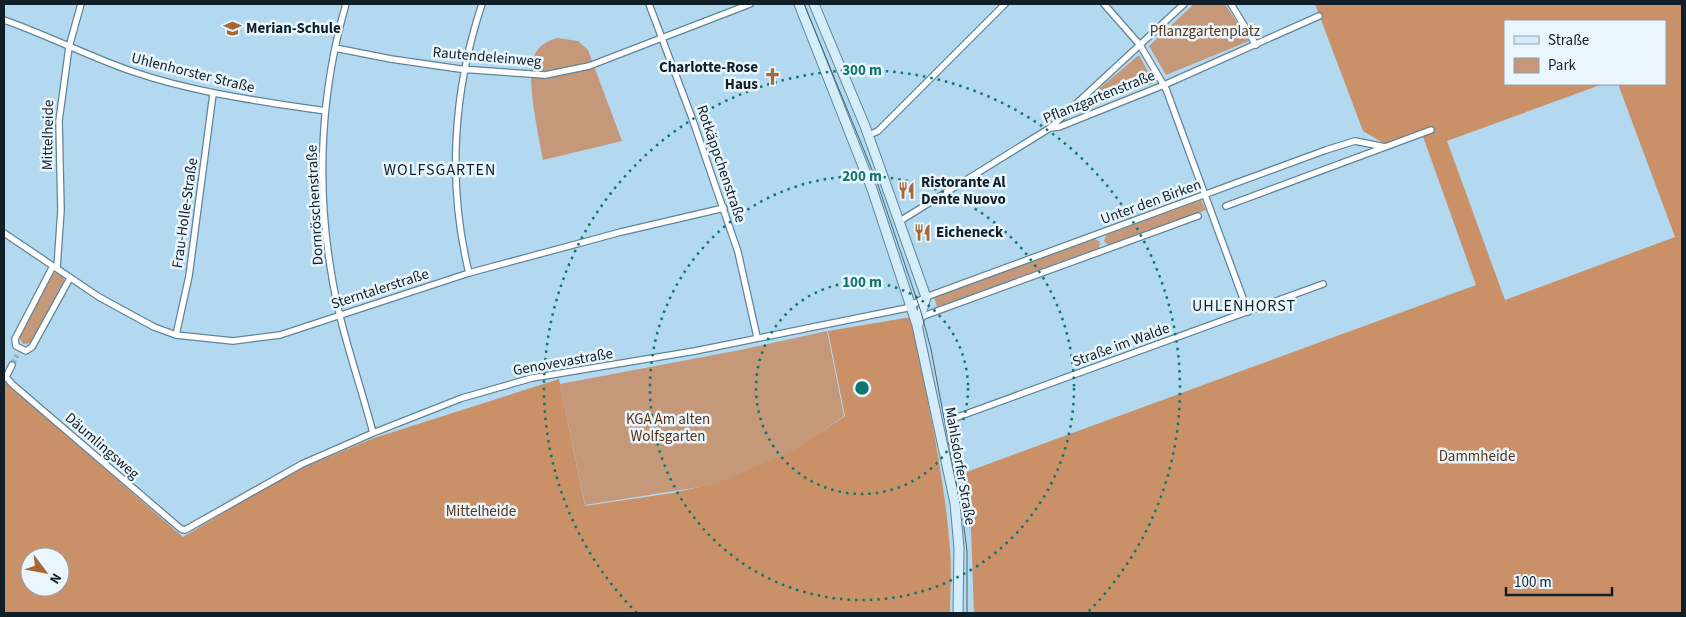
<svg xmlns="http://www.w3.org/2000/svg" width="1686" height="617" viewBox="0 0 1686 617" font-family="'Source Sans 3',sans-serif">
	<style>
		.green { fill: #c59879 }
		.forest { fill: #ca9169; fill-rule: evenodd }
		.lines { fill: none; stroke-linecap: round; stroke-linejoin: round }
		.street-tunnel { stroke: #93b4c9; stroke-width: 5.5; stroke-dasharray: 5.5 3; stroke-linecap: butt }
		.street-casing { stroke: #608499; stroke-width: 8 }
		.secondary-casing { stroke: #608499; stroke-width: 11 }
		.street { stroke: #fff; stroke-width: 5.5 }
		.secondary { stroke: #d5ecfa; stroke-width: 9 }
		.tram { stroke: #4b6371; stroke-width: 1 }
		.ring { fill: none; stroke: #0f766e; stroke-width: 2.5; stroke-dasharray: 2.5 5 }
		.labels { text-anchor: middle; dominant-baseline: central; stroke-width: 5; stroke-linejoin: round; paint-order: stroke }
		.poi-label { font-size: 15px; font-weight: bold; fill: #112028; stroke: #eaf6fd; text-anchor: start }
		.park-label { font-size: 15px; fill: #5b3416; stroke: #eaf6fd }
		.street-label { font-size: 15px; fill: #112028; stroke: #eaf6fd }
		.neighbourhood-label { font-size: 16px; letter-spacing: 1px; fill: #112028; stroke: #eaf6fd }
		.centre { fill: #0f766e; stroke: #eaf6fd; stroke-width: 2.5 }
		.ring-label { font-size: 15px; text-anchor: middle; font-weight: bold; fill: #0f766e; stroke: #eaf6fd; stroke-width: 5; stroke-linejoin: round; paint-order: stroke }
	</style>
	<rect width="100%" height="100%" fill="#b3d9f1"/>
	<path class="green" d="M1194,4H1225L1249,41L1166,75L1149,46Z
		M557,38L578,41L588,50L622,141L543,160C539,137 525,76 534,56C538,46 547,41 557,38Z
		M1139,55L1154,83L1119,95L1076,114L1074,110Z
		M1201,200L1206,210L1108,245L1104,241L1106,235Z
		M1095,239L1100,242L1099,248L937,307L934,297Z
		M54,272L63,276L64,280L32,343L23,344L19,337Z
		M827,331L844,416L795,450L719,484L585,505L560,384L740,350Z"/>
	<path class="forest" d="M1315,4H1682V613H974L971,529L961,474L1476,285L1421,131L1385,144L1363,131ZM1505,21H1665V84H1618L1675,237L1505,300L1447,141L1603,84H1505Z
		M911,317C926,393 944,471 950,549C952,570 950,592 950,613H4V381L183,537L290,473L374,438L559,379L585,506L672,493L718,483L794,450L845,416L828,331ZM30,557H60V587H30Z"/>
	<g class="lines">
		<path class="street-tunnel" d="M12,365L17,355"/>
		<defs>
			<path id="street" d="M346,4C321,90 316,182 331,271C339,326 359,379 373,433
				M649,4L692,118L738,252L757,337
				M1104,4L1140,45L1166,89L1248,312
				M1231,4L1256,45
				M4,20C47,35 88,56 131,71C195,93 259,101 325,111
				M335,48L391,59L460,69L545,75L589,66L750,4
				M1050,128L1184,4
				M869,135L878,131L1005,4
				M1226,206L1431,130
				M900,221L1050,128L1059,127L1164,85L1319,16
				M4,233L99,297L154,327L176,335L233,341L280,335L469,273L621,232L724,208
				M53,266L15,339L16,346L26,351L32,347L70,278
				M57,268L61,210L59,121L69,47L81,4
				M469,273C447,184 453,91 482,4
				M918,318L1198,216
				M176,335L189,276L213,94
				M12,365L6,377L12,384L181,529L185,530L302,464L373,433L462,398L532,378L695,351L907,308L926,297L1326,150L1355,141L1385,147
				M955,418L1323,284"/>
			<path id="secondary" d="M799,4L872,189L917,325L955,503L959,548L958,613
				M814,4L865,126L926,297L918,325"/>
		</defs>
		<use href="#street" class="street-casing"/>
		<use href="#secondary" class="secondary-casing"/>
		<use href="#street" class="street"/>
		<use href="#secondary" class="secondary"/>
		<path class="tram" d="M804,4L877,182L921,312L931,349L963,519L967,551V613"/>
	</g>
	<g class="ring">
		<circle cx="862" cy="388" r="106"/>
		<circle cx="862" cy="388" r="212"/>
		<path d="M637 613A318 318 0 1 1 1087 613"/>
	</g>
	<defs>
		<symbol id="school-bare" viewBox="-9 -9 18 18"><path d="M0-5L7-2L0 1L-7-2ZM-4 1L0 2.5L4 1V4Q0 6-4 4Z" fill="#aa6734" stroke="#eaf6fd" stroke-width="2.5" paint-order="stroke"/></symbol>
		<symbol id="church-bare" viewBox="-9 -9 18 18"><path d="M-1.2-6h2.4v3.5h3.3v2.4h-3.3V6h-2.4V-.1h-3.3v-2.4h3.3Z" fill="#aa6734" stroke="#eaf6fd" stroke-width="2.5" paint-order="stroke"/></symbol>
		<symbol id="restaurant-bare" viewBox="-9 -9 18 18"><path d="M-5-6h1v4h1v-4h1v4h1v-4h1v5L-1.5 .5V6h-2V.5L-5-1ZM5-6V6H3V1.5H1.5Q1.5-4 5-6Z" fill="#aa6734" stroke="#eaf6fd" stroke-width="2.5" paint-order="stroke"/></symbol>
	</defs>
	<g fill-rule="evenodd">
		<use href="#school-bare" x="220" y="16" width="25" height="25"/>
		<use href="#church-bare" x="760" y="64" width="25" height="25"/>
		<use href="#restaurant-bare" x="894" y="178" width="25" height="25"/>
		<use href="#restaurant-bare" x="910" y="220" width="25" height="25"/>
	</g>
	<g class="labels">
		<g class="poi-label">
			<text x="246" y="28">Merian-Schule</text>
			<text x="758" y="67" text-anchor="end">Charlotte-Rose<tspan x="758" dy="17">Haus</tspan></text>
			<text x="921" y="182">Ristorante Al<tspan x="921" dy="17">Dente Nuovo</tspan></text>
			<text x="936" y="232">Eicheneck</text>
		</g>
		<g class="park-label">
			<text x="1205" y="31">Pflanzgartenplatz</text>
			<text x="668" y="419">KGA Am alten<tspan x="668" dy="17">Wolfsgarten</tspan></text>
			<text x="1477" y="456">Dammheide</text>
			<text x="481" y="511">Mittelheide</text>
		</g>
		<g class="street-label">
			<text transform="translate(487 57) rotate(5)">Rautendeleinweg</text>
			<text transform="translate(193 73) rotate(14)">Uhlenhorster Straße</text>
			<text transform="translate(1099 97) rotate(-22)">Pflanzgartenstraße</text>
			<text transform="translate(48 135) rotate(-89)">Mittelheide</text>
			<text transform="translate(721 164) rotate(71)">Rotkäppchenstraße</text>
			<text transform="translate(1151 202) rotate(-20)">Unter den Birken</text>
			<text transform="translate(315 205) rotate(-93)">Dornröschenstraße</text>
			<text transform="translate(185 213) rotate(-82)">Frau-Holle-Straße</text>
			<text transform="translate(380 289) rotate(-18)">Sterntalerstraße</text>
			<text transform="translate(1121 345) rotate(-20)">Straße im Walde</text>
			<text transform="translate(563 362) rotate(-10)">Genovevastraße</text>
			<text transform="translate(102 446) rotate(41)">Däumlingsweg</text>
			<text transform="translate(960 466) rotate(80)">Mahlsdorfer Straße</text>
		</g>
		<g class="neighbourhood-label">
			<text x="440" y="170">WOLFSGARTEN</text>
			<text x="1244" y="306">UHLENHORST</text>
		</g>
	</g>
	<circle cx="862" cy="388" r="8" class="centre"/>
	<g class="ring-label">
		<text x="862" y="75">300 m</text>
		<text x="862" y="181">200 m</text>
		<text x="862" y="287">100 m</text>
	</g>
	<rect width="1686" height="617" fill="none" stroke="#112028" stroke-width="10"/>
	<rect x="1504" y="20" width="162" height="65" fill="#eaf6fd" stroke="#93a0a8"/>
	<rect x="1514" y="36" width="25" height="8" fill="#d5ecfa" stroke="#93a0a8"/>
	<text x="1548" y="45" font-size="15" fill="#112028">Straße</text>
	<rect x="1514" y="58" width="25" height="15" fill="#c59879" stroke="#93a0a8"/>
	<text x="1548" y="70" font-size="15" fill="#112028">Park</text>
	<g transform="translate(45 572) rotate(122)"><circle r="24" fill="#eaf6fd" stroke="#93a0a8"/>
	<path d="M0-4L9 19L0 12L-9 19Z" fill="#aa6734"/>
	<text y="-8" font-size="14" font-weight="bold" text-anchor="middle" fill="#112028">N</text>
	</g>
	<path d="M1506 587v8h106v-8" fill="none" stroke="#112028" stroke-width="2.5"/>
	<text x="1514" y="587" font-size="15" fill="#112028" stroke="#eaf6fd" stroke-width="4" paint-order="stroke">100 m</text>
</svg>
